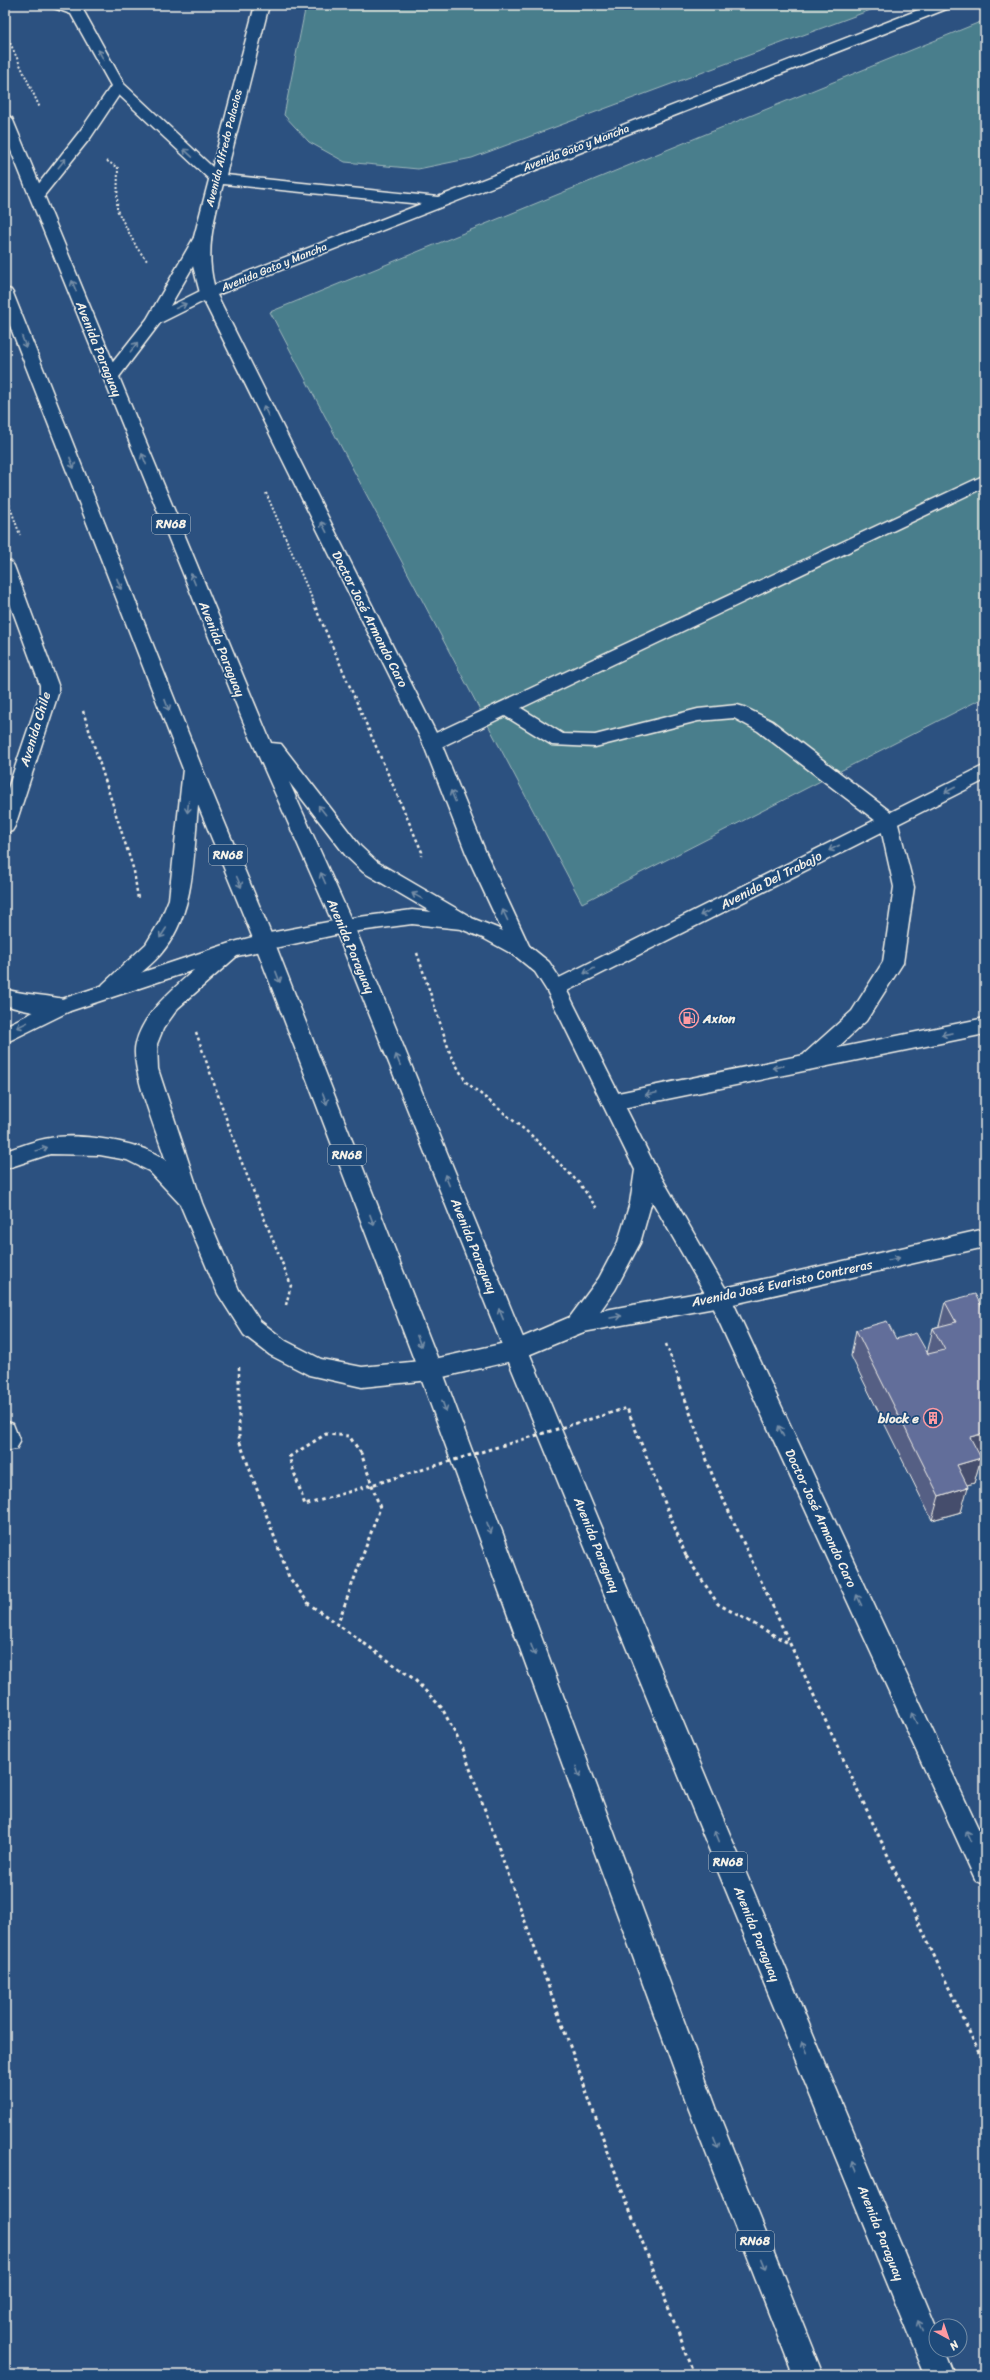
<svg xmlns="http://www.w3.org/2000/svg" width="990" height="2380" viewBox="0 0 990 2380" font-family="Sriracha,sans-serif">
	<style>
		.green { fill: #4a7e8c; stroke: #9fb8ba }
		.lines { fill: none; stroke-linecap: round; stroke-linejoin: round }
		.service-casing { stroke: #f4f1e8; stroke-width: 3 }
		.minor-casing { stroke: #f4f1e8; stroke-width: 3 }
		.tertiary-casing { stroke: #f4f1e8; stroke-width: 3 }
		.secondary-casing { stroke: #f4f1e8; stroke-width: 3 }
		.primary-casing { stroke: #f4f1e8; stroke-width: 3 }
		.path-far2 { stroke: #f4f1e8; stroke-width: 2; stroke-dasharray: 2 2; stroke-linecap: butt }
		.path-far1 { stroke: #f4f1e8; stroke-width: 2.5; stroke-dasharray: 3 3; stroke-linecap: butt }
		.path { stroke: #f4f1e8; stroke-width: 3; stroke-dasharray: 3.5 3.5; stroke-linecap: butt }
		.service { fill: #1f4a7a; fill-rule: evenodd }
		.minor { fill: #1f4a7a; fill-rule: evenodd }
		.tertiary { fill: #1f4a7a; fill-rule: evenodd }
		.secondary { fill: #1f4a7a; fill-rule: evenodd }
		.primary { fill: #1f4a7a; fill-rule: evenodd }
		.path-bridge { stroke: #f4f1e8; stroke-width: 3; stroke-dasharray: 3.5 3.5; stroke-linecap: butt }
		.wall { fill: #545f84; stroke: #f4f1e8 }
		.shaded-wall { fill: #454d6c; stroke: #f4f1e8 }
		.building { fill: #626e9a; stroke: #f4f1e8 }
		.oneway { stroke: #748da6 }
		.labels { text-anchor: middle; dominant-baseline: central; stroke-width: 3.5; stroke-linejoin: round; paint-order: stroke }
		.far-street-label { font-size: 11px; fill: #f4f1e8; stroke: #1f4a7a }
		.shield { fill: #1f4a7a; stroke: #b4bfc7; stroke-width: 1 }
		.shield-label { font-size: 12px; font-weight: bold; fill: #f4f1e8 }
		.street-label { font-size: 13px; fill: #f4f1e8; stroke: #1f4a7a }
		.poi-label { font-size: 13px; font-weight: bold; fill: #f4f1e8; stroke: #1f4a7a; text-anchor: start }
	</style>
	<rect width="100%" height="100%" fill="#2c5180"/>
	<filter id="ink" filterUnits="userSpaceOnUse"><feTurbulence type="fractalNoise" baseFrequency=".025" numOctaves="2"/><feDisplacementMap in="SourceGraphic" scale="8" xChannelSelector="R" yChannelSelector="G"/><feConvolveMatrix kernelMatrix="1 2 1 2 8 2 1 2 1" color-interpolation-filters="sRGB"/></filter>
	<g filter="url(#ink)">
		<path class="green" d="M306,5H884L472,158L418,169L345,162L309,142L284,115Z
			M985,20V697L582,903L270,312Z"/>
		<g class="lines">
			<defs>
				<path id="service" d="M52,5H73L82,8L124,84L222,176L225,179L222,182H212L119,95L91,137L43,197H33L30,194L33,191L80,131L111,86L71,14L54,8Z
					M985,475V487L521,708L563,734L595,735L698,709L737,705L744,707L772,721L896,816L914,887L903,963L866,1021L818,1066L811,1068L804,1066L800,1060L804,1054L852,1011L883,962L894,887L880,824L758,731L734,718L698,721L595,747L552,745L505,716L439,748L432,749L425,748L423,743L425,738Z
					M5,1421L13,1424L20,1442L16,1449L5,1451Z"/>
				<path id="minor" d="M5,560L11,562L14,566L58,685V694L15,826L12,831L5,833V797L40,694V685L5,590Z
					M5,989C26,996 49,994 70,1001L73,1006L70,1011C51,1017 23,1011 5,1005Z"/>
				<path id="tertiary" d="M255,5H269L226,175L438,197L931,5H951L949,8L217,295L441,743L486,853L531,950L528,955L521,957L514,955L511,950L466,853L423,743L200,293L193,266L194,237ZM223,184L421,204L214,285C205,250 214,219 223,184Z
					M985,765V780L563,993L556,996L549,993L546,988L549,983Z
					M985,1018V1034L613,1110L605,1108L602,1102L605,1096L613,1094Z
					M985,1229V1247L720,1307L578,1333L570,1331L567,1324L570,1317L578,1315L720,1289Z"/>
				<path id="secondary" d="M412,910L464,915L497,928L528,945L549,962L563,983L655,1166L731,1298L985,1843V1885L976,1881L710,1302L652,1201L640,1243L615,1290L586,1331L516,1360L430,1380L362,1387L309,1375L270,1355L244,1335L218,1294L180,1204L149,1171L127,1160L100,1155L50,1154L5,1169V1151C19,1147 35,1140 50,1138C78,1133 144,1141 166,1161C158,1135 129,1067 136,1043C144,1012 172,990 194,970L70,1011L5,1043V1026L56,1001L230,943L264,934L344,919ZM412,924L461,929L483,938L514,955L535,972L547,991L635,1170L630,1203L618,1242L599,1278L570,1317L514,1341L430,1360L362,1367L321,1359L286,1341L260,1321L239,1290L202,1203L158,1069L157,1044L163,1029L178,1008L237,956L344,933Z"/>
				<path id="primary" d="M5,114L12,118L113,362L147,319L196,234L202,232L210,237L170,306L202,290H214L216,293L214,296L160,323L119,377L271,743L281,744L360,846L377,862L471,917L474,922L471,927L464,929L457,927L363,872L346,856L289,782L354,926L528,1350L936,2329V2350H945L955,2375H925L504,1350L334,926L243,721L5,136Z
					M5,288L11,290L13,293L202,768L274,941L442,1370L716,2107L823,2375H793L688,2107L418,1370L254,941L198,805C193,856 196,914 160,955C147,969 131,981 117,994L110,997L103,994L100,989L103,984L146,944L160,921L169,899L183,769L5,313Z"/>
			</defs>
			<use href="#service" class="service-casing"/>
			<use href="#minor" class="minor-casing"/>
			<use href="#tertiary" class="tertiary-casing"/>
			<use href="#secondary" class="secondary-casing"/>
			<use href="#primary" class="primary-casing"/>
			<path class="path-far2" d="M5,32L40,108
				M107,161L118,168L117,210L137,248L148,262
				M5,493L20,535
				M266,493L314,603"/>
			<path class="path-far1" d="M313,602L422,852L421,856
				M83,711L134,871L138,899
				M417,953L451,1056L466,1082L531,1135L580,1184L598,1210
				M196,1032L240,1158L291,1285L286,1305
				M666,1344L679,1380
				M239,1367V1380"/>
			<path class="path" d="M239,1379V1440L289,1577L309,1604L414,1679L442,1708L463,1749L621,2188L695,2375
				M678,1379L713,1477L985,2066
				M686,1556L718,1604L790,1644
				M337,1626L380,1508L361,1453"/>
			<use href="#service" class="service"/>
			<use href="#minor" class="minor"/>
			<use href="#tertiary" class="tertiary"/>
			<use href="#secondary" class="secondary"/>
			<use href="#primary" class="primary"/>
			<path class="path-bridge" d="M361,1453L349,1436L326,1434L289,1457L305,1505L627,1408L686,1556"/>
		</g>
		<path class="wall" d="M945,1302L985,1313V1461L982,1457H981L974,1483L967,1485L961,1512L932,1520L851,1356L856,1330L896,1339L927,1354L933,1328L939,1326Z"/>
		<path class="shaded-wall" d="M985,1433V1448L982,1457L963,1462L970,1437Z
			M981,1458L974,1483L950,1490L957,1465Z
			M968,1487L961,1512L932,1520L939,1496Z"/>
		<path class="building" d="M975,1294L985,1313V1433L970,1437L981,1458L957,1465L968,1487L939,1496L856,1330L887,1321L896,1339L916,1333L928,1354L945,1350L933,1328L956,1322L945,1302Z"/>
		<defs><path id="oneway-shaft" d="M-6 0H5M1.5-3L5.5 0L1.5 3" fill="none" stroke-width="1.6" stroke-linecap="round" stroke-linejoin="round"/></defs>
		<g class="oneway">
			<use href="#oneway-shaft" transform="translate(101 55) rotate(-118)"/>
			<use href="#oneway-shaft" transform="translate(188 153) rotate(-137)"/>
			<use href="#oneway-shaft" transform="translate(62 163) rotate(-51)"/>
			<use href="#oneway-shaft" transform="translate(74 286) rotate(-111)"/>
			<use href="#oneway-shaft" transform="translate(181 306) rotate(-25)"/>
			<use href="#oneway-shaft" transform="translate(24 342) rotate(69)"/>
			<use href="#oneway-shaft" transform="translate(134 347) rotate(-53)"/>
			<use href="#oneway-shaft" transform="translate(266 411) rotate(-116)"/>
			<use href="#oneway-shaft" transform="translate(144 459) rotate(-112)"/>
			<use href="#oneway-shaft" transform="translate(72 463) rotate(69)"/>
			<use href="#oneway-shaft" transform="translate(324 527) rotate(-117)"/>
			<use href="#oneway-shaft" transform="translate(193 579) rotate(-112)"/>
			<use href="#oneway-shaft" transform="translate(119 584) rotate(69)"/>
			<use href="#oneway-shaft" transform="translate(167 705) rotate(69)"/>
			<use href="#oneway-shaft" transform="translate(950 790) rotate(153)"/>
			<use href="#oneway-shaft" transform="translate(453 796) rotate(-112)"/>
			<use href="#oneway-shaft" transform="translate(188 807) rotate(96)"/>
			<use href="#oneway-shaft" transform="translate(322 810) rotate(-128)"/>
			<use href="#oneway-shaft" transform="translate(834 848) rotate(153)"/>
			<use href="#oneway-shaft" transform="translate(323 878) rotate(-114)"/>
			<use href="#oneway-shaft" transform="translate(239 882) rotate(67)"/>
			<use href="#oneway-shaft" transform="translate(417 896) rotate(-151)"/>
			<use href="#oneway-shaft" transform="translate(705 913) rotate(153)"/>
			<use href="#oneway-shaft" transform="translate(505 915) rotate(-115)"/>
			<use href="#oneway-shaft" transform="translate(163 933) rotate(123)"/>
			<use href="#oneway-shaft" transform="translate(589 971) rotate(153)"/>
			<use href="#oneway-shaft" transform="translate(278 977) rotate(69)"/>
			<use href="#oneway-shaft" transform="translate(22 1025) rotate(154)"/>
			<use href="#oneway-shaft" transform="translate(947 1034) rotate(169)"/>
			<use href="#oneway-shaft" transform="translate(398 1060) rotate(-112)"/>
			<use href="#oneway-shaft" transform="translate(778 1067) rotate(168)"/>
			<use href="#oneway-shaft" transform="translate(651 1094) rotate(168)"/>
			<use href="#oneway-shaft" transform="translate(325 1099) rotate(69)"/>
			<use href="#oneway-shaft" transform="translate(42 1149) rotate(-17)"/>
			<use href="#oneway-shaft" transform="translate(447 1180) rotate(-112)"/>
			<use href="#oneway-shaft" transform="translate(372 1220) rotate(69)"/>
			<use href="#oneway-shaft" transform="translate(894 1259) rotate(-13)"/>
			<use href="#oneway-shaft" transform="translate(501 1314) rotate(-112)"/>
			<use href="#oneway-shaft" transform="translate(616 1317) rotate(-10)"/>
			<use href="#oneway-shaft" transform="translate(419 1341) rotate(69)"/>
			<use href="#oneway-shaft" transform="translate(444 1406) rotate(70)"/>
			<use href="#oneway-shaft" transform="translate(781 1431) rotate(-115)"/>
			<use href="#oneway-shaft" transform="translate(489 1528) rotate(70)"/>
			<use href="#oneway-shaft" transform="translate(859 1600) rotate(-115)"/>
			<use href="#oneway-shaft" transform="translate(533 1650) rotate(70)"/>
			<use href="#oneway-shaft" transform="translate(914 1718) rotate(-115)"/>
			<use href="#oneway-shaft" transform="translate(578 1772) rotate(70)"/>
			<use href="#oneway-shaft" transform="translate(717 1836) rotate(-112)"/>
			<use href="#oneway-shaft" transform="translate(969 1836) rotate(-115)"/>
			<use href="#oneway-shaft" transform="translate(804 2047) rotate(-112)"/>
			<use href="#oneway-shaft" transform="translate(716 2143) rotate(68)"/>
			<use href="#oneway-shaft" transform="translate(854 2167) rotate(-112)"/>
			<use href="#oneway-shaft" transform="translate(764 2264) rotate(68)"/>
			<use href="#oneway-shaft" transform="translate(920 2326) rotate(-112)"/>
		</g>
	</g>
	<defs>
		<symbol id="fuel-ring" viewBox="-11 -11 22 22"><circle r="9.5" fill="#1f4a7a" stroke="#ff9aa2" stroke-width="1.5"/><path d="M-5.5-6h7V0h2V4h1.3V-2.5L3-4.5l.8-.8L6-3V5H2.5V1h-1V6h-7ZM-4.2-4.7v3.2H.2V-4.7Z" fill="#ff9aa2"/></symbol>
		<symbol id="building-ring" viewBox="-11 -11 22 22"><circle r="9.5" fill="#1f4a7a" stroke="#ff9aa2" stroke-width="1.5"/><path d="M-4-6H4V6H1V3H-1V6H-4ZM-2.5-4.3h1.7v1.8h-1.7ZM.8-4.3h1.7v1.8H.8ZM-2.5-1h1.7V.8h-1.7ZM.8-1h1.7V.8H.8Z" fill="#ff9aa2"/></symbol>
	</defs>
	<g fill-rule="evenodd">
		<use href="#fuel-ring" x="678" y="1007" width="22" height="22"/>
		<use href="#building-ring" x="922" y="1407" width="22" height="22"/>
	</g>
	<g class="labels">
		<g class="far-street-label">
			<text transform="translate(224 148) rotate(-76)">Avenida Alfredo Palacios</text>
			<text transform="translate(576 148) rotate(-21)">Avenida Gato y Mancha</text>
			<text transform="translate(274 267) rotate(-22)">Avenida Gato y Mancha</text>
		</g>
		<g class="shield">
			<rect x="152" y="514" width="38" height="20" rx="3"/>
			<rect x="209" y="845" width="38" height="20" rx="3"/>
			<rect x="328" y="1145" width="38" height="20" rx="3"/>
			<rect x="709" y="1852" width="38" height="20" rx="3"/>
			<rect x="736" y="2231" width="38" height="20" rx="3"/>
		</g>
		<g class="shield-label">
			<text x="171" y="524">RN68</text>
			<text x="228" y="855">RN68</text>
			<text x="347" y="1155">RN68</text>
			<text x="728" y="1862">RN68</text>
			<text x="755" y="2241">RN68</text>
		</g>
		<g class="street-label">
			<text transform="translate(99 349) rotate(68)">Avenida Paraguay</text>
			<text transform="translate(370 619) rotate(63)">Doctor José Armando Caro</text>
			<text transform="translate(222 649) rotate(68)">Avenida Paraguay</text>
			<text transform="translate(35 729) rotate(-73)">Avenida Chile</text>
			<text transform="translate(771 880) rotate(-27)">Avenida Del Trabajo</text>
			<text transform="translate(351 946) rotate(67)">Avenida Paraguay</text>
			<text transform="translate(474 1246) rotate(68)">Avenida Paraguay</text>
			<text transform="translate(782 1283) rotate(-12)">Avenida José Evaristo Contreras</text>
			<text transform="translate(821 1518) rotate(65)">Doctor José Armando Caro</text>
			<text transform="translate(597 1545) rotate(68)">Avenida Paraguay</text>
			<text transform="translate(757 1934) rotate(68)">Avenida Paraguay</text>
			<text transform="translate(881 2233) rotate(68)">Avenida Paraguay</text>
		</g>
		<g class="poi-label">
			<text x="703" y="1018">Axion</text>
			<text x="919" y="1418" text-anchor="end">block e</text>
		</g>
	</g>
	<rect width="990" height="2380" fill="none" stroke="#1f4a7a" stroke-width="20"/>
	<rect x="10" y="10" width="970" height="2360" fill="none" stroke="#f4f1e8" stroke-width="1.5" filter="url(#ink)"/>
	<g transform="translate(948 2338) rotate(140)"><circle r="19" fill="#1f4a7a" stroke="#748da6"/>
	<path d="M0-3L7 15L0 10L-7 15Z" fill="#ff9aa2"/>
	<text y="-6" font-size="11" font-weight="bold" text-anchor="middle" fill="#f4f1e8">N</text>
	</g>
</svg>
